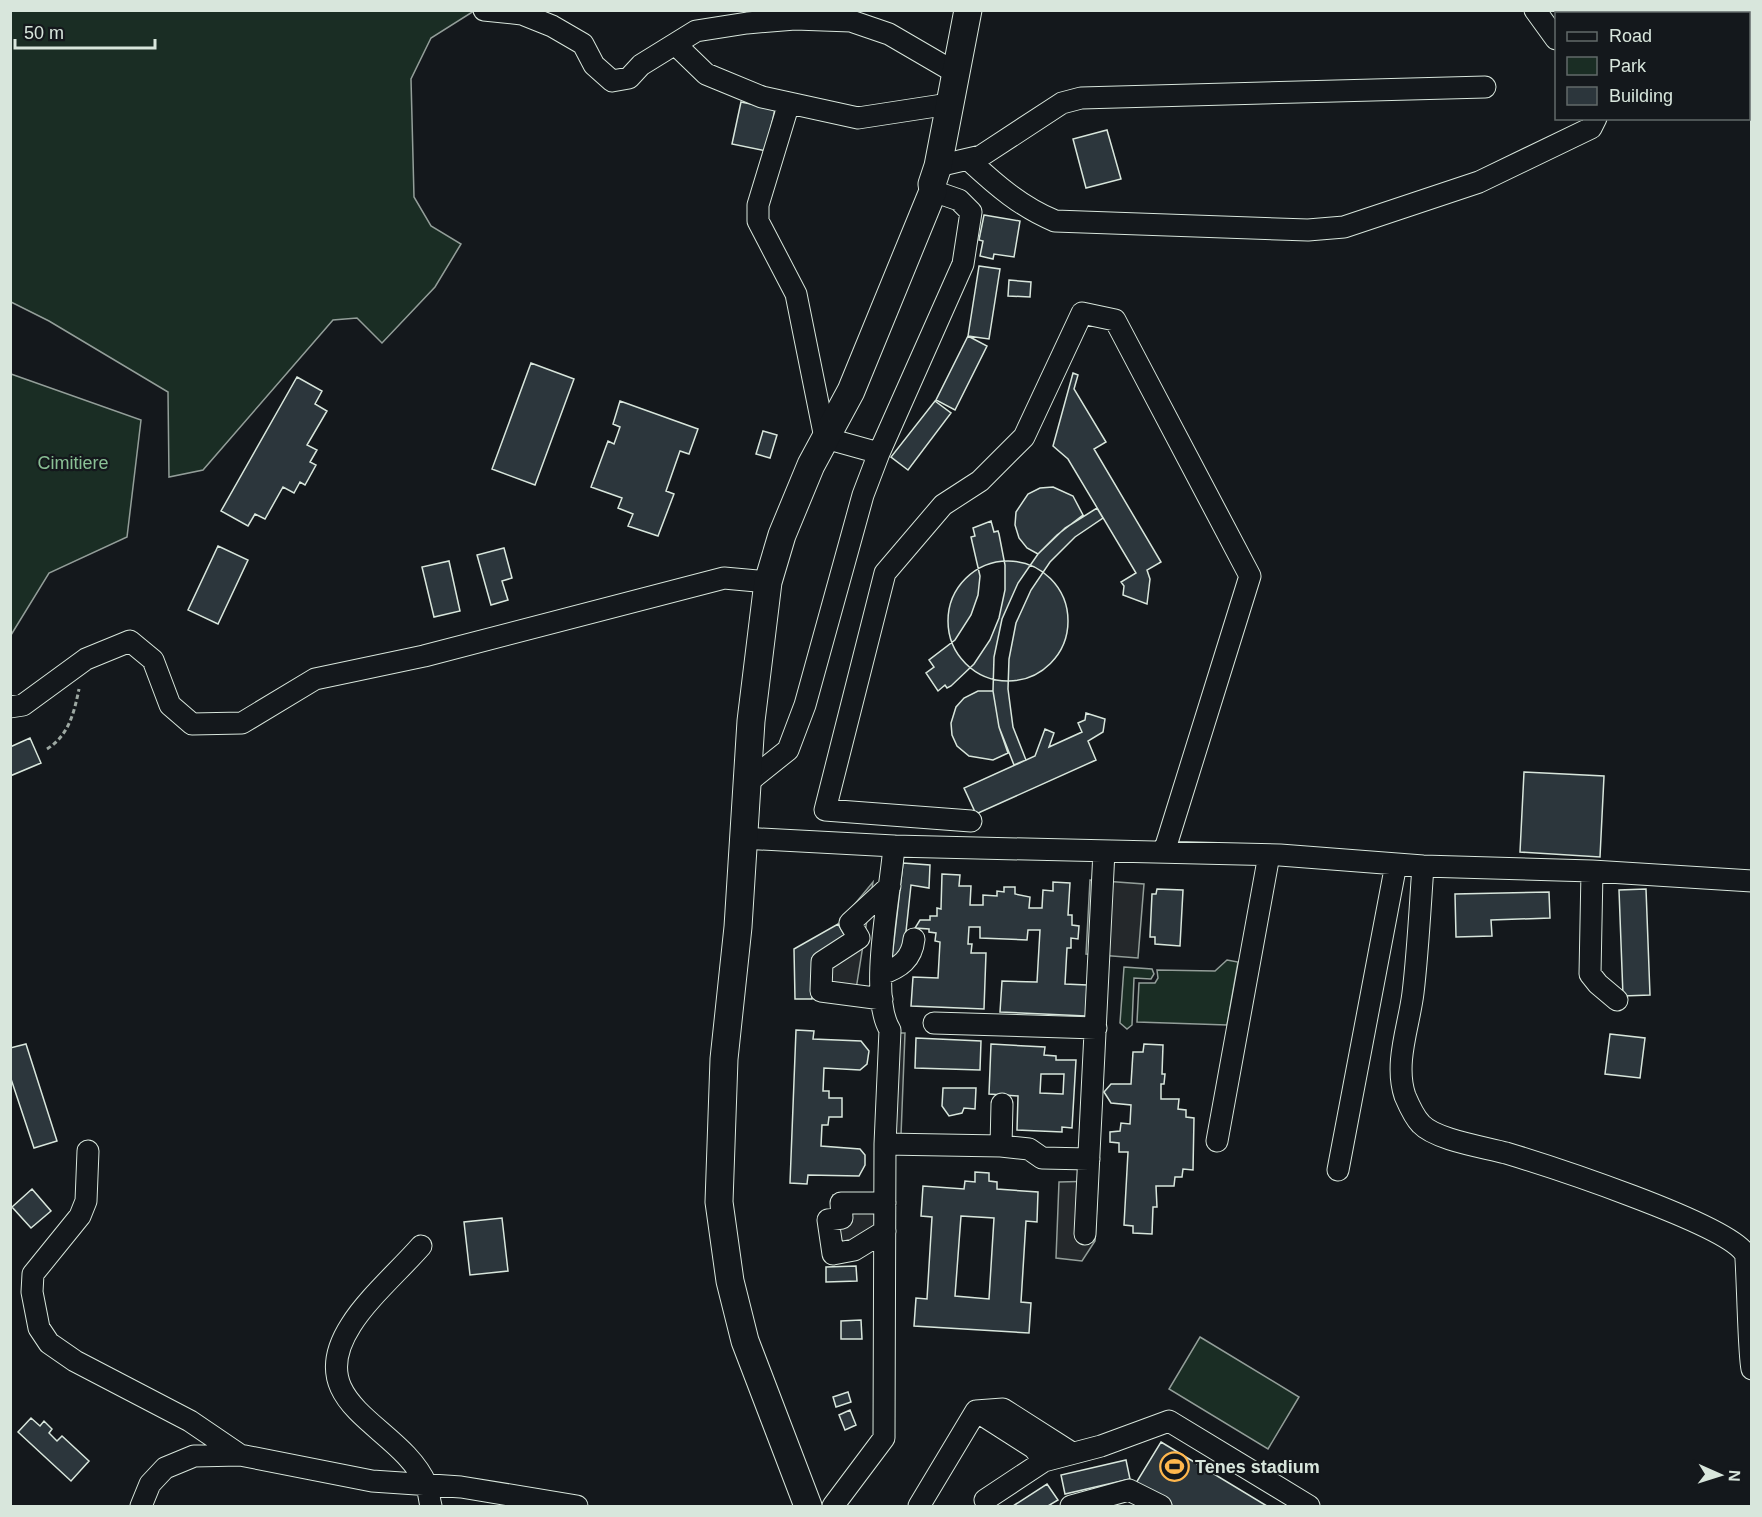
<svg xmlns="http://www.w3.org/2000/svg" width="1762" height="1517" viewBox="0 0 1762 1517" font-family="Arial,sans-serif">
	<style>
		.green { fill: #1a2d24; stroke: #939e99; stroke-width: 1.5 }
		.parking { fill: #24282b; stroke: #939e99; stroke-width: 1.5 }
		.building { fill: #2c363c; stroke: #d8e6dc; stroke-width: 1.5; fill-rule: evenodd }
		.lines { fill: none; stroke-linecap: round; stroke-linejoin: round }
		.minor-casing { stroke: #d8e6dc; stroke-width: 23 }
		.major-casing { stroke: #d8e6dc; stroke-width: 29 }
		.path { stroke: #9da8a2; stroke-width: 3; stroke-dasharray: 4.5 3; stroke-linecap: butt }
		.minor { stroke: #14181c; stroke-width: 21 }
		.major { stroke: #14181c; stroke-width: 27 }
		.labels { text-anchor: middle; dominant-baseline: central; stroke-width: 4.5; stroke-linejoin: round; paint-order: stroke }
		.park-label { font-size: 18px; fill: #8ac095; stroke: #14181c }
		.poi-label { font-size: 18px; font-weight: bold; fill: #d8e6dc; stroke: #14181c; text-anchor: start }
	</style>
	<rect width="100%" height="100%" fill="#14181c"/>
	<path class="green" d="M11,11H474L431,38L411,79L414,197L431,226L461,244L435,287L382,343L357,318L333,320L203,470L169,477L168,392L49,321L11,302Z
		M11,374L141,420L127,537L49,573L11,635Z
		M1227,960L1238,962L1227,1025L1137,1022L1139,983H1155L1158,978L1157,970L1215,971Z
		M1124,967L1152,969L1154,974L1151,979L1134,978L1132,1025L1127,1029L1120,1023Z
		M1200,1337L1299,1397L1268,1449L1169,1389Z"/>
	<path class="parking" d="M1090,880L1144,884L1138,958L1086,954Z
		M873,882L854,1002L814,999V959L849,938L839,923Z
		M896,1033H905L901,1135H892Z
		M1098,1181L1095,1241L1082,1261L1056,1258L1059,1182Z
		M874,1194L875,1243L827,1260L820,1213L833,1212V1195L867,1197Z"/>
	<path class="building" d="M741,102L775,109L766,151L732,144Z
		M1107,130L1121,179L1086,188L1073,139Z
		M984,215L1020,221L1014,257L994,254L993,259L980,256L983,241L979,240Z
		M979,266L1000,269L989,339L968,336Z
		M1009,280L1031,282L1030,297L1008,296Z
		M968,336L987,346L955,410L936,400Z
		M531,363L574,379L535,485L492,469Z
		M1073,373L1078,375L1074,389L1106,442L1094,449L1161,562L1147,570L1150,579L1147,604L1123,595L1124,586L1121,582L1136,573L1068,459L1053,446Z
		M297,377L322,391L315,404L327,411L307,445L317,450L310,462L316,465L305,485L300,482L294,493L283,487L265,519L255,514L248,526L221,511Z
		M620,401L698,429L689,454L680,451L666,491L674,494L658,536L628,526L633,514L618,508L622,498L591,487L608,441L614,444L620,427L613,424Z
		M935,401L951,413L908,470L891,457Z
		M763,431L777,435L770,458L756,454Z
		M1053,487L1073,496L1083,515L1057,535L1038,554L1027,548L1019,538L1015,525L1016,512L1028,494L1040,488Z
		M1097,508L1103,518L1075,537L1050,562L1031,590L1016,623L1009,659L1008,689L1013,727L1026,760L1014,765L999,727L993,691L994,657L1002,619L1018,583L1038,554L1065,528Z
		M991,521L994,532L998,531L999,534L1005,565V590L999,618L990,640L974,664L951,686L947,688L945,685L938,691L926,673L934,667L929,660L955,640L971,615L978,595L980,576L971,537L975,536L973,528Z
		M218,546L248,560L218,624L188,610Z
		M504,548L512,578L502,581L508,600L491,605L477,555Z
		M449,561L460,611L434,617L422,567Z
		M948 621a60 60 0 1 1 120 0a60 60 0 1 1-120 0Z
		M978,691H993L999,727L1008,753L993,760L969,756L957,746L952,735L951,723L956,707L964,698Z
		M1086,713L1105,719L1103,732L1088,741L1096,760L976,814L964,788L1035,756L1045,729L1054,733L1049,747L1082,732L1078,723L1085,720Z
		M30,738L41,763L10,776V747Z
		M1524,772L1604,776L1600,857L1520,852Z
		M903,863L930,865L929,888L911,885L904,950L892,958Z
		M942,874L960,875L959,886H971L970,905H983V895L997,896V891L1004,892V887H1015V894L1030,897L1029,908H1042L1043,890L1053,891V882L1070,883L1068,915H1072V925L1079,926L1078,939L1071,938V948H1067L1065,984L1087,985L1086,1016L1000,1012L1002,981L1037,982L1040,930H1028L1027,940L980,938V927H969L968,944H972L971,953H986L984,1009L911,1006L913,977L938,978L940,942L935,941L936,933L929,932V929L915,928L920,920H930V916H937V908L941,909Z
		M1157,889L1183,890L1180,946L1155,944V937H1150L1152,894H1156Z
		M1646,889L1650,995L1623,996L1619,890Z
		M1549,892L1550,918L1491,920L1492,936L1456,937L1455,894Z
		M838,924L846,938L812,958V999H795L794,949Z
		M796,1030L814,1031L813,1039L861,1041L869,1051L867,1064L860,1070L824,1068L823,1091H829V1098H842V1117H829L828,1125H822L821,1146L860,1149L865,1155V1165L859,1176L808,1175L807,1184L790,1183Z
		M1610,1034L1645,1038L1640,1078L1605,1074Z
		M916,1038L981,1041L980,1070L915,1068Z
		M26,1044L57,1141L34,1148L10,1076V1048Z
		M991,1044L1045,1047L1044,1055L1056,1056V1060H1076L1072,1128L1062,1127V1132L1017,1130L1018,1096L989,1094Z
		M1144,1044L1163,1045L1162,1074H1165L1164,1084H1161V1099H1179L1178,1109L1186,1110V1117L1194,1118L1193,1170L1183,1169L1182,1177H1175L1174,1186H1156L1157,1207H1153L1152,1234L1133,1233V1226L1124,1225L1128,1152H1119V1143L1110,1142V1132L1120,1131L1121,1123L1130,1124L1131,1105L1111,1103L1104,1092L1111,1084H1131L1133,1052H1143Z
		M1041,1074H1064L1063,1094L1040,1093Z
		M943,1088H976L975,1109L964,1108L962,1113L949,1116L942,1106Z
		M975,1172L989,1173V1181L997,1182V1189L1038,1192L1037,1222L1026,1221L1021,1302L1031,1303L1029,1333L914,1326L916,1298L927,1299L932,1217L921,1216L923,1186L964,1189L965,1181L975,1182ZM961,1216L994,1218L989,1299L955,1296Z
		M32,1189L51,1211L31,1228L12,1207Z
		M502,1218L508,1271L470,1275L464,1222Z
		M856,1266L857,1281L826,1282V1267Z
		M861,1320L862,1339H841V1321Z
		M848,1392L851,1402L836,1407L833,1397Z
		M850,1410L856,1425L845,1430L839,1415Z
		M31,1418L40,1426L44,1421L52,1429L49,1433L57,1441L62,1436L89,1461L71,1481L18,1432Z
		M1161,1442L1267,1506H1173L1136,1483Z
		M1126,1460L1130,1479L1065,1494L1061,1475Z
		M1047,1484L1058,1500L1048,1506H1013Z"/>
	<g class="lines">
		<defs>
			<path id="minor" d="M484,10L522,14L552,26L583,44L594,65L612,81L629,78L641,65L696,31L747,23L795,19L851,21L889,34L956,73
				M1535,10L1556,39
				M1612,14V10
				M675,44L706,74L762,97L858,118L949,104
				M789,103L758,205V221L796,294L825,438L879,453L963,264L971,212L959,200L933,191
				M970,161C996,185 1021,207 1055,221L1308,230L1344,227L1479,182L1591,128L1596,118
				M938,166L981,156L1062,103L1081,98L1485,87
				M10,707L23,705L86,659L130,641L153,660L170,705L192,724L242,723L315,679L424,656L724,578L768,582
				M748,782L788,750L805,705L863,495L879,453
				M971,821L825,810L885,573L943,505L980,481L1024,437L1082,313L1115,320L1250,576L1164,852
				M742,838L894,846L1280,855L1423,866L1592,871L1752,881
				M1423,866C1420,908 1418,951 1413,993C1409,1026 1394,1063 1405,1096C1408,1103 1415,1118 1421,1124C1436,1140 1484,1147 1506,1153C1549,1166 1721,1222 1744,1252C1748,1258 1748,1351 1752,1369
				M1592,871L1590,974L1598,984L1617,1000
				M881,974C900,968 912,959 914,939
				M882,999L821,991L822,962L859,938L850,923L890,886
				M934,1023L1096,1028
				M1217,1141L1269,855
				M885,1144L1001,1146L1029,1149L1042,1158L1089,1159
				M1001,1146L1002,1104
				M88,1151L86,1201L80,1216L33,1274L32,1292L39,1328L49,1343L75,1361L190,1421L240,1455
				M1338,1170L1396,864
				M885,1203H841L842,1218L828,1220L833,1254L854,1250L885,1231
				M1085,1234L1104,851
				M421,1246C400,1270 367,1299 351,1325C299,1406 400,1424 426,1484C429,1491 429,1499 431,1506
				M976,1411L1003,1409L1072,1453
				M976,1411L1034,1448L1044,1461
				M985,1500L1044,1461L1101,1446L1169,1421L1309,1506
				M141,1506L150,1484L165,1468L194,1456L240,1455L372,1481L461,1487L577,1506
				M833,1506L884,1438L885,1144L890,1030C868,995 891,890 894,846
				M919,1506L976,1411
				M1071,1506L1129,1490L1161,1506"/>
			<path id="major" d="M808,1506L745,1341L730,1281L719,1202L724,1059L738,927L751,721L768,582L782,535L811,465L851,391L933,191L932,184L938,166L968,10"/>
		</defs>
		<use href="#minor" class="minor-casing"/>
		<use href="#major" class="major-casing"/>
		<path class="path" d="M47,749C69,735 74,713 79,689"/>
		<use href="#minor" class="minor"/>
		<use href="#major" class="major"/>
	</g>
	<defs>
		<symbol id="stadium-ring" viewBox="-11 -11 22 22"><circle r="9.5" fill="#14181c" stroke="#ffb74d" stroke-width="1.5"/><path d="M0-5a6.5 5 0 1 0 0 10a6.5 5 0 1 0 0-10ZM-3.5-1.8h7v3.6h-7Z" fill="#ffb74d"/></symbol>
	</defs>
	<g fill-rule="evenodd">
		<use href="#stadium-ring" x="1158" y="1450" width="33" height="33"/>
	</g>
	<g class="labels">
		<g class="park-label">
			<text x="73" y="463">Cimitiere</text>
		</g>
		<g class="poi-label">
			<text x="1195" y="1467">Tenes stadium</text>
		</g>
	</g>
	<rect width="1762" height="1517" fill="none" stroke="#d8e6dc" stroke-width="24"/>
	<rect x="1555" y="12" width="195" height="108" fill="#14181c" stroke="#626a69" stroke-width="1.5"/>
	<rect x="1567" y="32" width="30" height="9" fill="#14181c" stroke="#626a69" stroke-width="1.5"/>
	<text x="1609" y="42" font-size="18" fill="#d8e6dc">Road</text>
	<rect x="1567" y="57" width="30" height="18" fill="#1a2d24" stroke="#626a69" stroke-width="1.5"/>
	<text x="1609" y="72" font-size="18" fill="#d8e6dc">Park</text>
	<rect x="1567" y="87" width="30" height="18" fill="#2c363c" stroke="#626a69" stroke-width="1.5"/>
	<text x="1609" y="102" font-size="18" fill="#d8e6dc">Building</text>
	<g transform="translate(1720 1475) rotate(93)" stroke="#14181c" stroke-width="4.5" paint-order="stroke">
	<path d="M0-4.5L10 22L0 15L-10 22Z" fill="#d8e6dc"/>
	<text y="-9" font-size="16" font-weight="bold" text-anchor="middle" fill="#d8e6dc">N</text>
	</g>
	<path d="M15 39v9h140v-9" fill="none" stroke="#d8e6dc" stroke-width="3"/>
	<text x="24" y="39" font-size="18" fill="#d8e6dc" stroke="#14181c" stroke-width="4.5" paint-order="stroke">50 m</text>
</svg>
